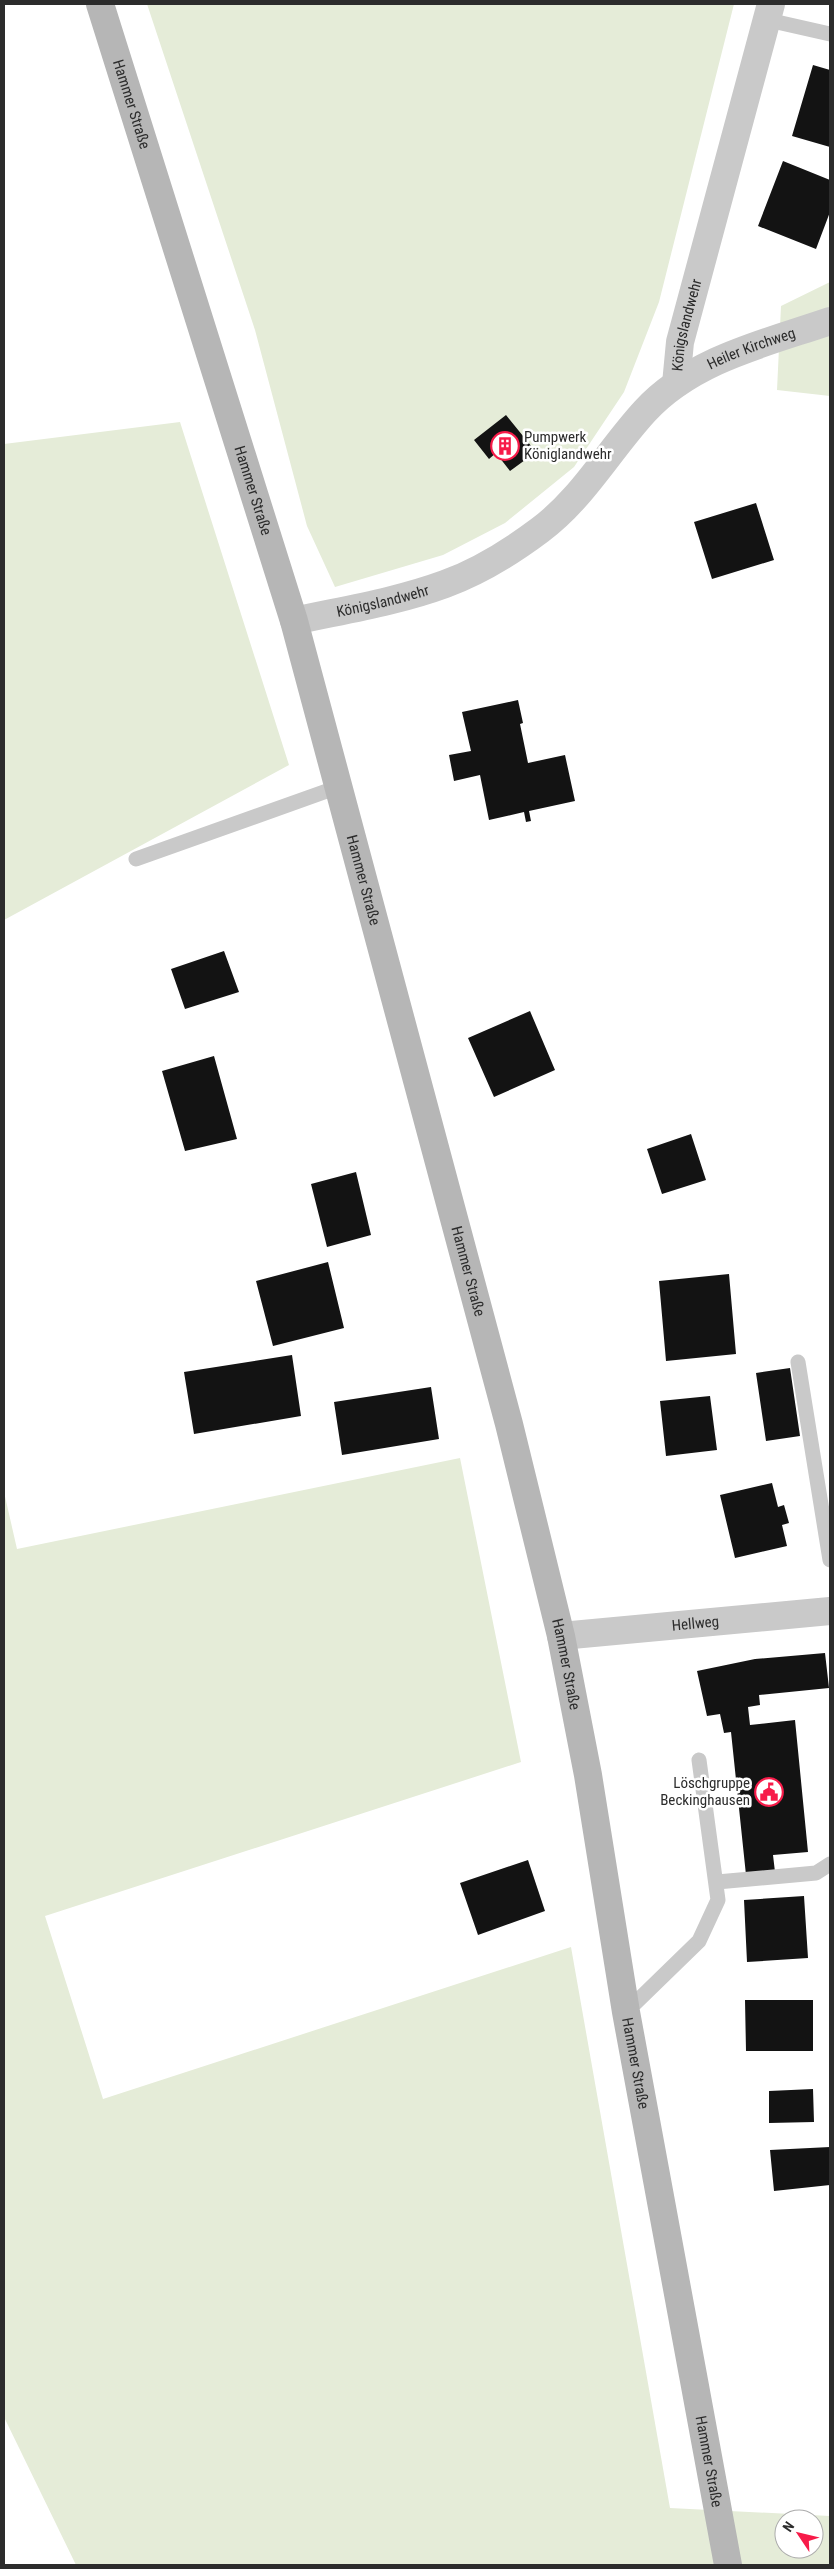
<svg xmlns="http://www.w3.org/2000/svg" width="834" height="2569" viewBox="0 0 834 2569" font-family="'Roboto Condensed',sans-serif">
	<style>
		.green { fill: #e5ecd8; fill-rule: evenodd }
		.building { fill: #131313 }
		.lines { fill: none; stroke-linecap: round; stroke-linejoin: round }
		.lane { stroke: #c9c9c9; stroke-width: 15 }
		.street { stroke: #c9c9c9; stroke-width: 28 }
		.secondary { stroke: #b6b6b6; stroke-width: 28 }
		.labels { text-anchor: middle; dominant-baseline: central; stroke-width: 5; stroke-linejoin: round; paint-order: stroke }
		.street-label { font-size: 15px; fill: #2c2c2c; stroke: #fff }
		.poi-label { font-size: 15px; fill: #2c2c2c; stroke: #fff; text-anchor: start }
	</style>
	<rect width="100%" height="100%" fill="#fff"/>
	<path class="green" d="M147,4H734L659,302L624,392L574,467L505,523L443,555L335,587L307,526L255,330Z
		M830,282V396L777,390L781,306Z
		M180,422L289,765L4,920V444Z
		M460,1458L521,1762L45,1916L103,2099L571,1947L670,2508L830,2516V2565H76L4,2417V1492L17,1549ZM784,2519H814V2549H784Z"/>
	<path class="building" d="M813,65L830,70V147L792,136Z
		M783,161L830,180V212L816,249L758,226Z
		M506,415L536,452L510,471L496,453L489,459L474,440Z
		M756,503L774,560L712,579L694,522Z
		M518,700L523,723L520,724L528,763L565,755L575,801L529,811L531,821L526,822L524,812L489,820L480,775L454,781L449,755L471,751L462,712Z
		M224,951L239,992L185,1009L171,969Z
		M530,1011L555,1070L494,1097L468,1038Z
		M214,1056L237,1139L185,1151L162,1071Z
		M691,1134L706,1180L662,1194L647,1149Z
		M356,1172L371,1235L327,1247L311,1184Z
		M328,1262L344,1328L273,1346L256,1281Z
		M729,1274L736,1354L666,1361L659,1281Z
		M292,1355L301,1416L194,1434L184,1372Z
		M790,1368L800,1436L766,1441L756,1373Z
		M431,1387L439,1439L342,1455L334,1402Z
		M710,1396L717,1450L666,1456L660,1401Z
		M772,1483L778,1507L784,1505L789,1523L782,1525L787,1546L735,1558L720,1495Z
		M825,1653L829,1688L759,1695L760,1705L748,1707L750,1725L795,1720L808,1852L773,1855L775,1872L746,1875L731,1732L724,1733L720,1714L707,1716L697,1671L755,1659Z
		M528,1860L545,1911L478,1935L460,1883Z
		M804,1896L808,1958L747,1962L744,1900Z
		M745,2000H813V2051H746Z
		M813,2089L814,2122L769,2123V2091Z
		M830,2147V2185L774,2191L770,2150Z"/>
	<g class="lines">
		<path class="lane" d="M768,20L830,34
			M136,859L338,787
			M798,1362L830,1560
			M717,1882L816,1873L830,1864
			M626,2012L699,1941L718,1900L699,1760"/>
		<g class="street">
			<path id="s1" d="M676,384L680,342L771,4"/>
			<path id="s2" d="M294,621C344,610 396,602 445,584C478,572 512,551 540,530C583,498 609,450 645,411C693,359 766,343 830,321"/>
			<path id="s3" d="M561,1636L830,1611"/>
		</g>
		<path class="secondary" id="s4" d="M100,4L294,621L509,1424L561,1636L588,1775L626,2012L728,2565"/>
	</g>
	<defs>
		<symbol id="building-ring" viewBox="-11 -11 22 22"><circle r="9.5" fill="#fff" stroke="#f71b49" stroke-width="1.5"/><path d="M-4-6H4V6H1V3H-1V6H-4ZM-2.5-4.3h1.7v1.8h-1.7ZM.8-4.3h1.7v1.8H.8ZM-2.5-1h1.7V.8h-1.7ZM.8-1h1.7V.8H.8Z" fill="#f71b49"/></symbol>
		<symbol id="civic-ring" viewBox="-11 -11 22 22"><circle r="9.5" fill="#fff" stroke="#f71b49" stroke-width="1.5"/><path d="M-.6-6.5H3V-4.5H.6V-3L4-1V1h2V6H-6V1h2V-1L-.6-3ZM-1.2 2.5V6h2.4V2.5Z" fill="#f71b49"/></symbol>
	</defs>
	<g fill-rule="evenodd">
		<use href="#building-ring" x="489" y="430" width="32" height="32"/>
		<use href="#civic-ring" x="753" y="1776" width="32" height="32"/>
	</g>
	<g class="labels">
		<g class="street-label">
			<text stroke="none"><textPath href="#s4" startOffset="105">Hammer Straße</textPath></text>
			<text stroke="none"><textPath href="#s1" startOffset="60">Königslandwehr</textPath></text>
			<text stroke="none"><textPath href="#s2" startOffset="549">Heiler Kirchweg</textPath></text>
			<text stroke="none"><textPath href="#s4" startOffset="510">Hammer Straße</textPath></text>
			<text stroke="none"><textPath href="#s2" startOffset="91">Königslandwehr</textPath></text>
			<text stroke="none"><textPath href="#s4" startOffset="915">Hammer Straße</textPath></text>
			<text stroke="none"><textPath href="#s4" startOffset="1320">Hammer Straße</textPath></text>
			<text stroke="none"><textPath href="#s3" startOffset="135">Hellweg</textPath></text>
			<text stroke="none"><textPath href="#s4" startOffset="1725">Hammer Straße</textPath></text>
			<text stroke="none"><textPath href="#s4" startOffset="2130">Hammer Straße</textPath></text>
			<text stroke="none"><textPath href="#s4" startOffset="2535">Hammer Straße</textPath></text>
		</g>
		<g class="poi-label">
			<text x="524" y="437">Pumpwerk<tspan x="524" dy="17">Königlandwehr</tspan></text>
			<text x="750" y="1783" text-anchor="end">Löschgruppe<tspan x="750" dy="17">Beckinghausen</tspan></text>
		</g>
	</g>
	<rect width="834" height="2569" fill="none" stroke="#2c2c2c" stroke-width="10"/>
	<g transform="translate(799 2534) rotate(305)"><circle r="24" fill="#ffffff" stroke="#ababab"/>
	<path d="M0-4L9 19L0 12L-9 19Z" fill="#f71b49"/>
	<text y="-8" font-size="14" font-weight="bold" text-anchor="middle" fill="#2c2c2c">N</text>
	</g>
</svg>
